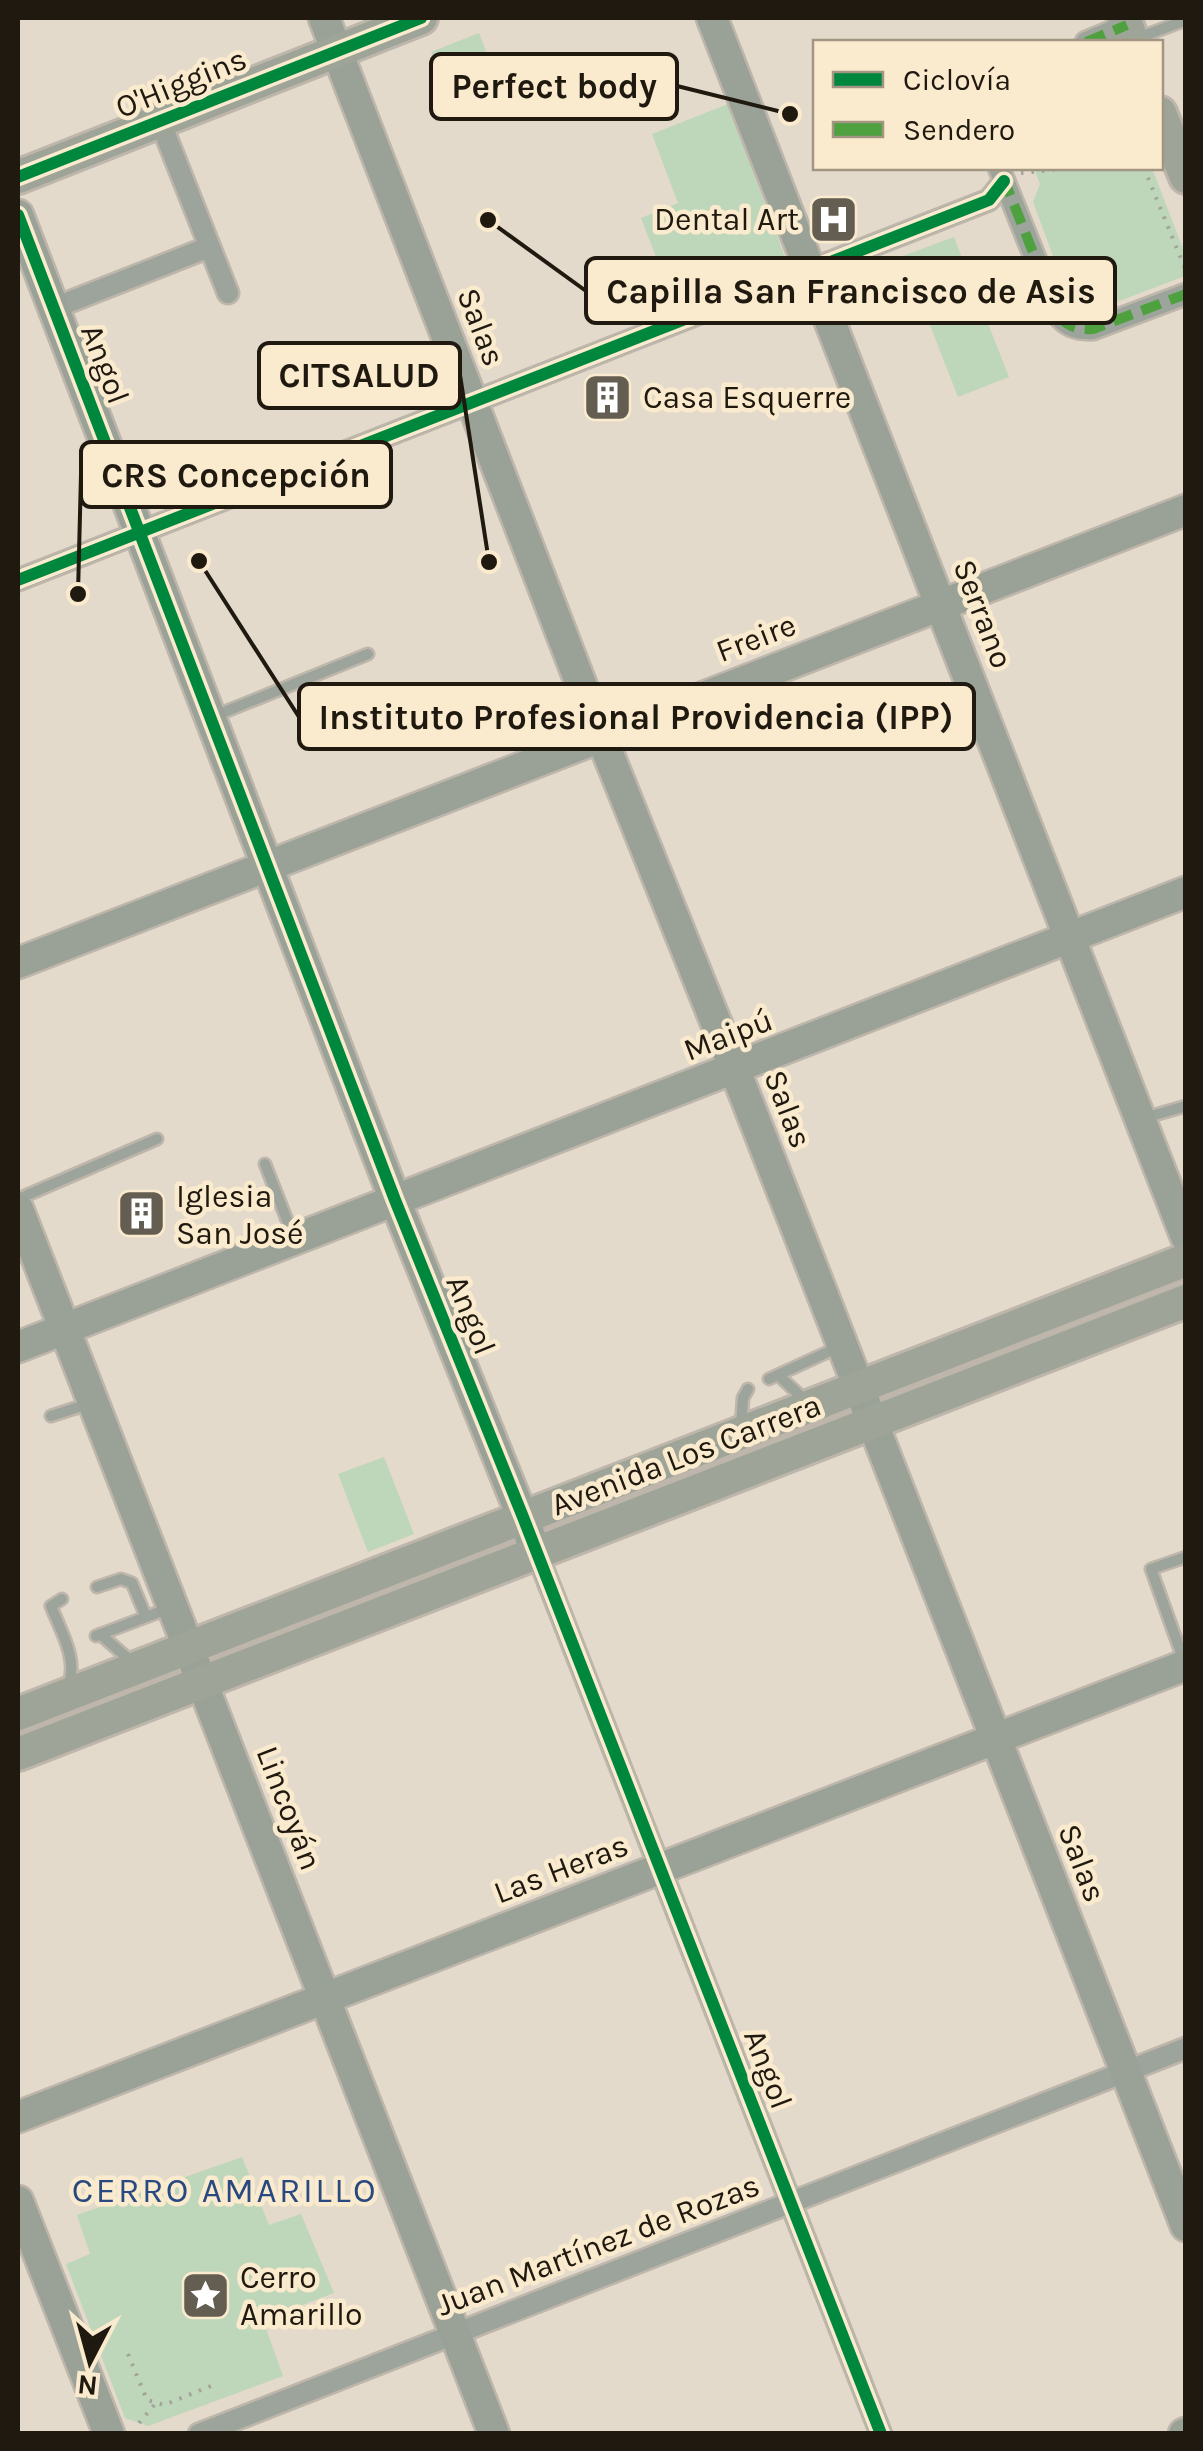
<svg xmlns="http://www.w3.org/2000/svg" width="1203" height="2451" viewBox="0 0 1203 2451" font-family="Karla,sans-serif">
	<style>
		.green { fill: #bed6b9 }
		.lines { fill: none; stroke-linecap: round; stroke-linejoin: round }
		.lane-casing { stroke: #beb6ab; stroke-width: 15 }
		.street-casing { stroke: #beb6ab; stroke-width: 25 }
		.secondary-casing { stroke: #beb6ab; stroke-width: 35 }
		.primary-casing { stroke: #beb6ab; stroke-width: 38 }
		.path { stroke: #a2a49b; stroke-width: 4; stroke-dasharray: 2.5 8; stroke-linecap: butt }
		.lane { stroke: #9ca49b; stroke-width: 10 }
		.street { stroke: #9ca49b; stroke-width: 20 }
		.secondary { stroke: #9aa298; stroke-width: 30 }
		.primary { stroke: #9fa499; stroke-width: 32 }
		.quiet { stroke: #4fa13f; stroke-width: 10; stroke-dasharray: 20 10; stroke-linecap: butt }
		.cycleway-casing { stroke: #faeace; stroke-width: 19 }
		.cycleway { stroke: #00873e; stroke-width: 12 }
		.labels { text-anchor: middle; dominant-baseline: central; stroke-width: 9; stroke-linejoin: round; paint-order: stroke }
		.street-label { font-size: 32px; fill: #1f190f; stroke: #faeace }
		.poi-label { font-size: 32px; fill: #1f190f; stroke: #faeace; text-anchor: start }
		.neighbourhood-label { font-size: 35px; letter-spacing: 2.5px; fill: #284a80; stroke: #faeace }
		.leader { fill: none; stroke: #1f190f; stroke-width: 4 }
		.callout-dot { fill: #1f190f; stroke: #faeace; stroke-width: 4 }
		.callout { fill: #faeace; stroke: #1f190f; stroke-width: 4 }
		.callout-label { font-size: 35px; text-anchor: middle; font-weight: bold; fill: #1f190f }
	</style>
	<rect width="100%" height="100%" fill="#e3dacb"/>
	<path class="green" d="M479,33L502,93L454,112L431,52Z
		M728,104L785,257L674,303L641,218L678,203L652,134Z
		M1034,168H1152L1185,254V276L1090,312L1072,307L1033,202L1040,184Z
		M954,237L1009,377L958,397L903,256Z
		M384,1457L414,1534L368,1552L338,1474Z
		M242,2157L269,2225L301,2214L334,2293L263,2320L283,2376L148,2426L125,2418L66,2264L90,2254L77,2215Z"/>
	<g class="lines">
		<defs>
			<path id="lane" d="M1138,38L1186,20
				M212,717L368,654
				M1144,1118L1186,1106
				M265,1164L294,1238
				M18,1199L157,1139
				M778,1375L807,1402
				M769,1379L841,1346
				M51,1416L88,1404
				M741,1426L743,1398L748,1389
				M97,1587L121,1579L132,1583L146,1617
				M62,1599L51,1606C60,1630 79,1660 68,1686
				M100,1634L133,1663
				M96,1636L167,1609
				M1185,1664L1151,1569L1186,1557"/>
			<path id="street" d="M1086,42L1127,25
				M160,121L228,293
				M999,168L1058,315C1067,327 1078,330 1093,329L1186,294
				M54,308L209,247
				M18,580L989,200L1004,181
				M536,1551L881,2434
				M199,2434L1186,2048"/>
			<path id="secondary" d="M324,18L601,736L735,1070L1186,2226
				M712,18L1186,1237
				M18,215L395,1200L536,1551
				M18,963L1186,510
				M18,1209L494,2434
				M18,1347L1186,892
				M18,2117L1186,1665
				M18,2201L109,2434
				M1184,2434L1186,2433"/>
			<path id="primary" d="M1124,18L1133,42
				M1160,113L1186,177
				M18,177L421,18
				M18,1714L1186,1260
				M18,1754L1186,1301"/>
		</defs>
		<use href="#lane" class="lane-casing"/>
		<use href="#street" class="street-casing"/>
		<use href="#secondary" class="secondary-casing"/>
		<use href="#primary" class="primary-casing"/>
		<path class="path" d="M1144,168L1186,271
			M1021,173L1071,168
			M128,2354L147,2400L164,2405L211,2386
			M139,2423L155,2404"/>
		<use href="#lane" class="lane"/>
		<use href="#street" class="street"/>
		<use href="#secondary" class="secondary"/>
		<use href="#primary" class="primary"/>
		<path class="quiet" d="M1086,42L1127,25
			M1003,177L1058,315C1067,327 1078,330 1093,329L1186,294"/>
		<defs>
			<path id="cycleway" d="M18,177L421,18
				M18,215L395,1200L523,1517L881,2434
				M18,580L989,200L1004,181"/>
		</defs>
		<use href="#cycleway" class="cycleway-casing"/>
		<use href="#cycleway" class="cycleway"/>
	</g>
	<defs>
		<symbol id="hospital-square" viewBox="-11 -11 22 22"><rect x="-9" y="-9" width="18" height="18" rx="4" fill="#645d51" stroke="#faeace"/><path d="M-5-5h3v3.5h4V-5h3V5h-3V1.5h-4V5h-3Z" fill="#fff"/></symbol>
		<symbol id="building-square" viewBox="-11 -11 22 22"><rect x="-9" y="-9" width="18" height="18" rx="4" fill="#645d51" stroke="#faeace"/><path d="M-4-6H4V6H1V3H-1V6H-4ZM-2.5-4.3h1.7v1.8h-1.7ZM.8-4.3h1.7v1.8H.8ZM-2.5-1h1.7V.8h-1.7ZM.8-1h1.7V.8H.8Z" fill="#fff"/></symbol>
		<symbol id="sight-square" viewBox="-11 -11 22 22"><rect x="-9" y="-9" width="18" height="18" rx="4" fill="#645d51" stroke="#faeace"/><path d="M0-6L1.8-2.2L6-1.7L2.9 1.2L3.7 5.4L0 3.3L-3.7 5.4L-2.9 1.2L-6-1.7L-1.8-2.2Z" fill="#fff"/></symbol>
	</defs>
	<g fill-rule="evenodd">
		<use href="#hospital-square" x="806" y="192" width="55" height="55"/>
		<use href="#building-square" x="580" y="370" width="55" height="55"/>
		<use href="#building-square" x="114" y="1186" width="55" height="55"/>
		<use href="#sight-square" x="178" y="2268" width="55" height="55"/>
	</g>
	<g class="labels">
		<g class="street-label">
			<text transform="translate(181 83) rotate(-22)">O'Higgins</text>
			<text transform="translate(481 327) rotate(69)">Salas</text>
			<text transform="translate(105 364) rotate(69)">Angol</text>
			<text transform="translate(983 614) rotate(69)">Serrano</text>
			<text transform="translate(756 638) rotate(-21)">Freire</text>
			<text transform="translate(728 1035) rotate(-21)">Maipú</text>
			<text transform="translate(788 1109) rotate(69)">Salas</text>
			<text transform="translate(471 1315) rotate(68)">Angol</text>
			<text transform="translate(686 1455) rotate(-21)">Avenida Los Carrera</text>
			<text transform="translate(289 1808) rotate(69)">Lincoyán</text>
			<text transform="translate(1082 1863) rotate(69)">Salas</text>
			<text transform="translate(561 1869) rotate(-21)">Las Heras</text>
			<text transform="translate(768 2069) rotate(69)">Angol</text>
			<text transform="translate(598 2245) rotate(-21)">Juan Martínez de Rozas</text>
		</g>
		<g class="poi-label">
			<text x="799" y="219" text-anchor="end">Dental Art</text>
			<text x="643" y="397">Casa Esquerre</text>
			<text x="176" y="1196">Iglesia<tspan x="176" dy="37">San José</tspan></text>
			<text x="240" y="2277">Cerro<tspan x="240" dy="37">Amarillo</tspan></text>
		</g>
		<g class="neighbourhood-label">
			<text x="225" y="2190">CERRO AMARILLO</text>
		</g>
	</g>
	<path class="leader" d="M790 114L677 86M488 220L586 291M489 562L460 375M78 594L81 474M199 561L299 717"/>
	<g class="callout-dot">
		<circle cx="790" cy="114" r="10"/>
		<circle cx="488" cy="220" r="10"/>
		<circle cx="489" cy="562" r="10"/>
		<circle cx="78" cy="594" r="10"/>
		<circle cx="199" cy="561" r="10"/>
	</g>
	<g class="callout">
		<rect x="431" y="54" width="246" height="65" rx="10"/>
		<rect x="586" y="258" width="529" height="65" rx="10"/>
		<rect x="259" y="343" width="201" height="65" rx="10"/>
		<rect x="81" y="442" width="310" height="65" rx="10"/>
		<rect x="299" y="684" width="675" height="65" rx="10"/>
	</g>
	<g class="callout-label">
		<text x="554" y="98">Perfect body</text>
		<text x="851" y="303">Capilla San Francisco de Asis</text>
		<text x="359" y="387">CITSALUD</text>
		<text x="236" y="487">CRS Concepción</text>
		<text x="636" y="729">Instituto Profesional Providencia (IPP)</text>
	</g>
	<rect width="1203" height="2451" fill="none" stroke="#1f190f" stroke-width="40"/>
	<rect x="813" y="40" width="350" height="130" fill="#faeace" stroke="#a29682" stroke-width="2.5"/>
	<rect x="833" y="72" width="50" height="15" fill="#00873e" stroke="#a29682" stroke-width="2.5"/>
	<text x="903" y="90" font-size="30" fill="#1f190f">Ciclovía</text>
	<rect x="833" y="122" width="50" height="15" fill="#4fa13f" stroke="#a29682" stroke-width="2.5"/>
	<text x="903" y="140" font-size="30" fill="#1f190f">Sendero</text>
	<g transform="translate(90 2361) rotate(186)" stroke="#faeace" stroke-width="8" paint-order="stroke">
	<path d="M0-8L18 38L0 25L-18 38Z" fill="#1f190f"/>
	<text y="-15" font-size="28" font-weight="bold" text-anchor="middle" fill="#1f190f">N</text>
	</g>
</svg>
